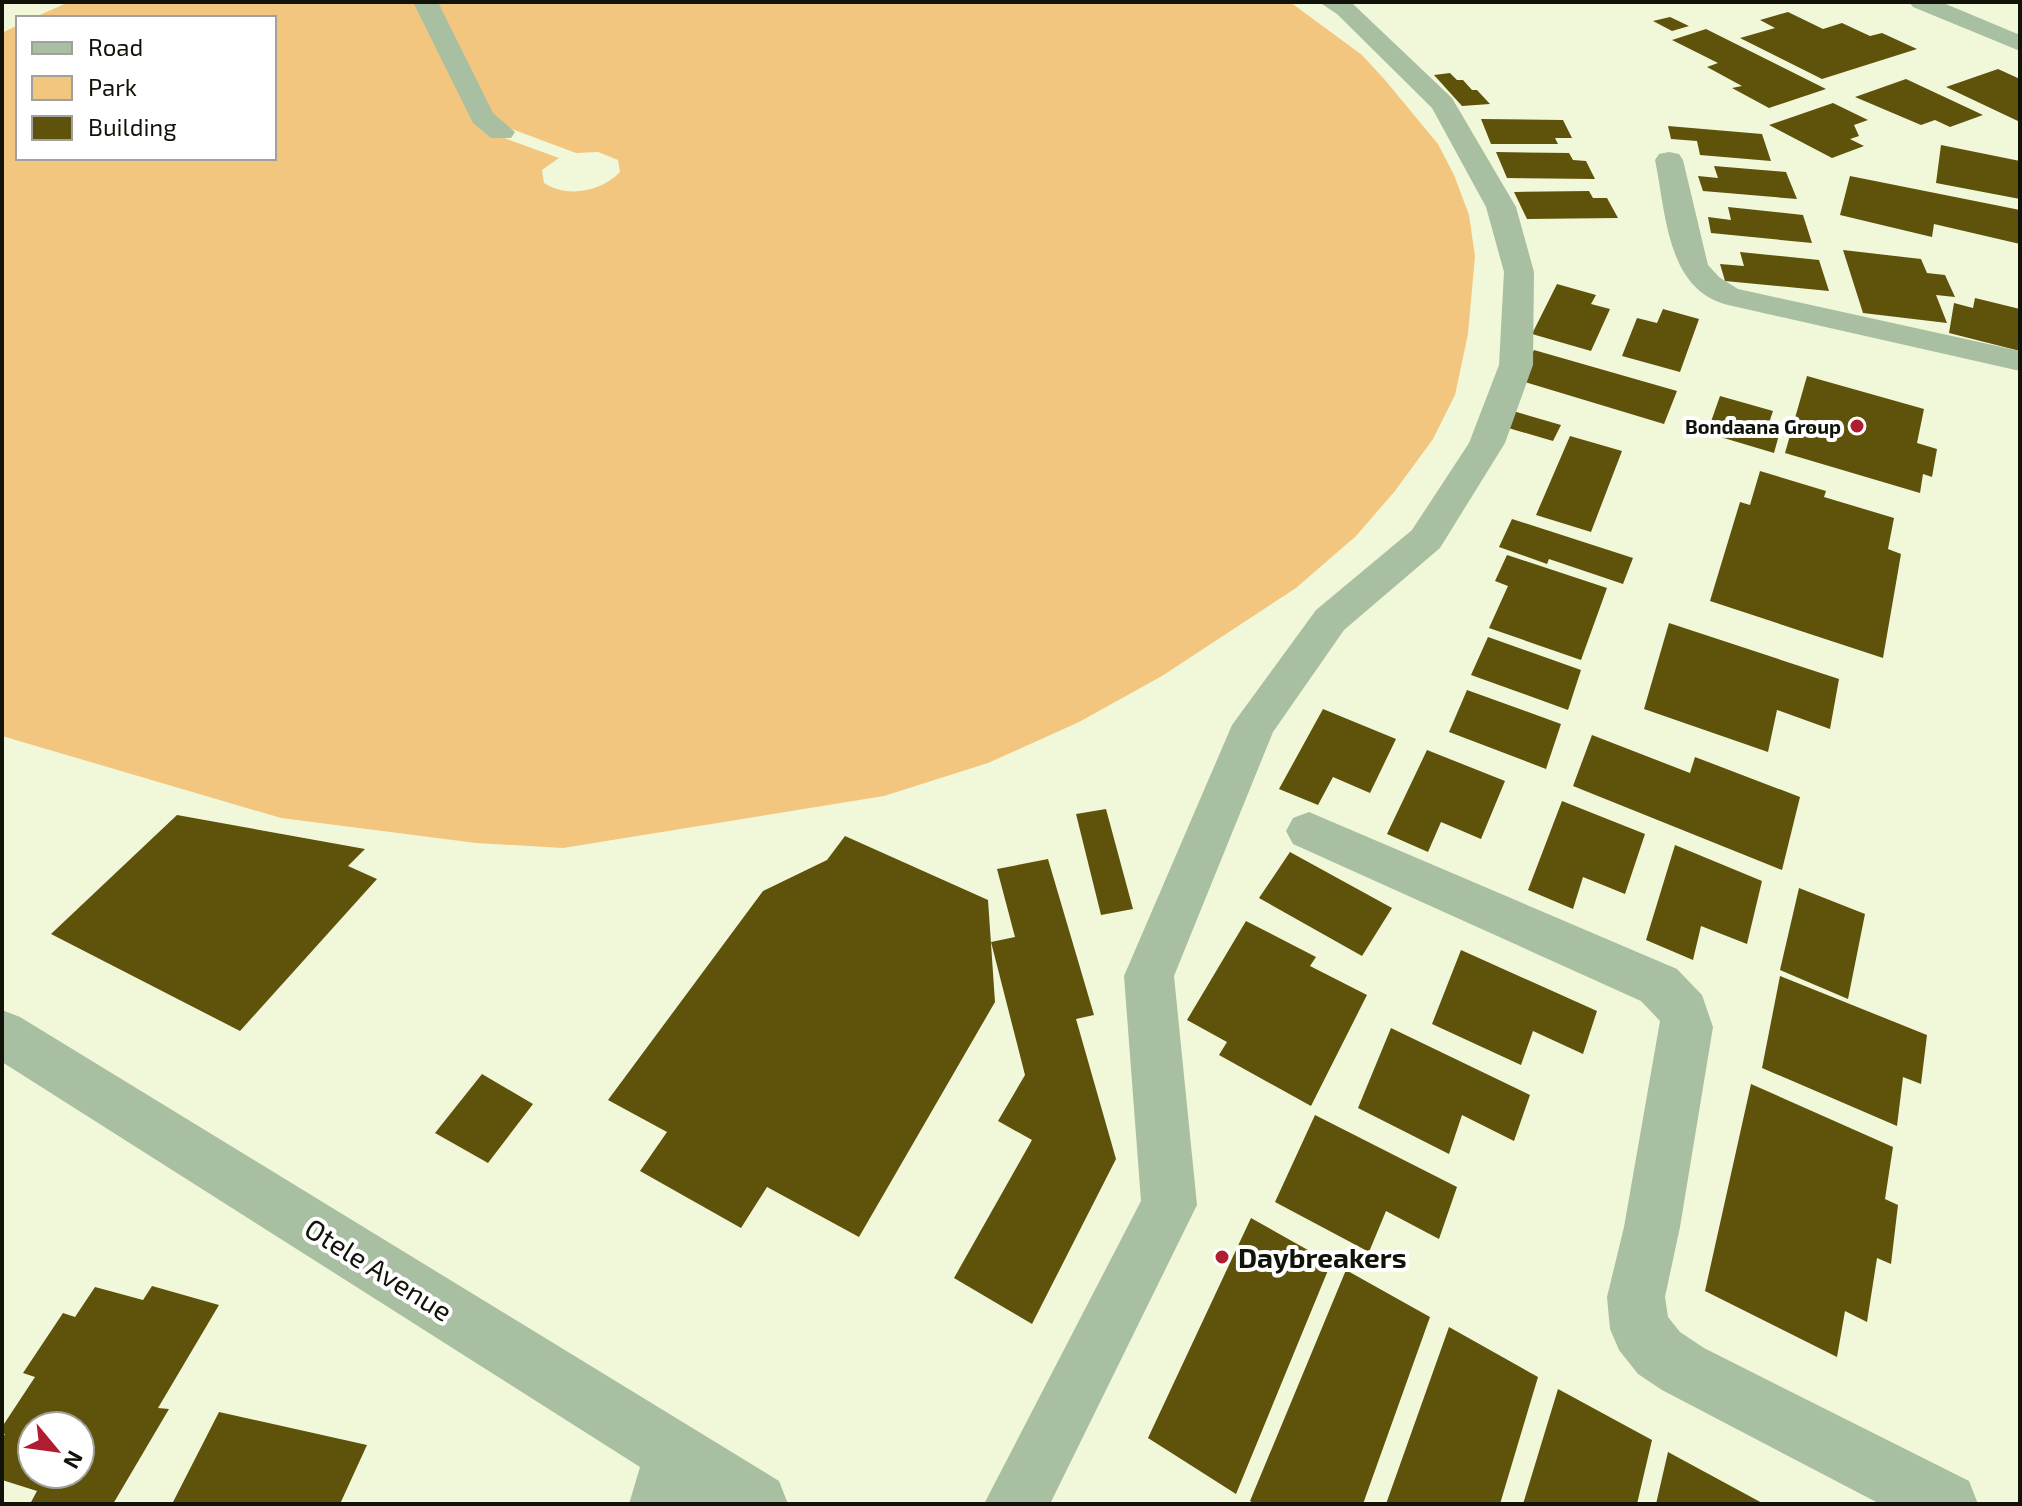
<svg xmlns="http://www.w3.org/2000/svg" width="2022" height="1506" viewBox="0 0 2022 1506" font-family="'Exo 2',sans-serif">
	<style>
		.green { fill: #f2c67e }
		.building { fill: #5f530b; fill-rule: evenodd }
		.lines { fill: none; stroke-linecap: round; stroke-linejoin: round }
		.minor { fill: #a9bfa1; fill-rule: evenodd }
		.poi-dot { fill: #b01d30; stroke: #fff; stroke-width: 3 }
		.labels { text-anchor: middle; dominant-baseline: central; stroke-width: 8; stroke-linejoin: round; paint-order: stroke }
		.far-poi-label { font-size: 20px; font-weight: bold; fill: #111309; stroke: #fff; text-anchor: end }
		.near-poi-label { font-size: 28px; font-weight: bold; fill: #111309; stroke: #fff; text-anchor: start }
		.near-street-label { font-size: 28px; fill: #111309; stroke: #fff }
	</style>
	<rect width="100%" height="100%" fill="#f1f8da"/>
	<path class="green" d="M69,2H414L496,135L559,158L542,170L544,183C567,198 601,192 620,172L618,160L598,152L576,153L509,128L490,114L434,2H1290L1362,55L1385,80L1438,144L1454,175L1469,215L1475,256L1468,334L1455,395L1433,439L1395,491L1356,536L1296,588L1162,676L1079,722L988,763L884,796L563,848L476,843L281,818L2,736V33L18,25V158H274V18H33Z"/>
	<path class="building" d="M1788,12L1823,29L1842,23L1870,36L1882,33L1917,49L1822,79L1740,38L1775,28L1760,20Z
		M1670,17L1689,26L1672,31L1653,21Z
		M1706,29L1826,89L1769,108L1732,88L1742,86L1707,67L1718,63L1672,40Z
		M1998,69L2020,79V122L1946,87Z
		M1450,73L1457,80H1463L1472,90H1477L1490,104L1462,106L1434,75Z
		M1906,79L1983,115L1950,127L1935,120L1921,125L1855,97Z
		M1833,103L1868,120L1854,125L1859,136L1850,139L1864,146L1832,158L1769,125Z
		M1481,119L1563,120L1572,138H1555L1558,144H1491Z
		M1668,126L1762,134L1771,161L1700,155L1697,141L1671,139Z
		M1941,145L2020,161V199L1936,183Z
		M1496,152L1569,153L1573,160L1586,161L1595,179L1507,178Z
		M1714,166L1786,172L1797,199L1703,191L1698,176L1718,178Z
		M1850,176L2020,210V244L1934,224L1932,237L1840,215Z
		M1589,191L1593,198H1607L1618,218L1527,219L1514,192Z
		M1728,207L1803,215L1812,243L1711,233L1708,217L1731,220Z
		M1843,250L1921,259L1927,273L1945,275L1955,297L1936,295L1947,323L1863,313Z
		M1740,252L1819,260L1829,291L1725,281L1720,264L1744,266Z
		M1557,284L1596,295L1591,304L1610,309L1591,351L1532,334Z
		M1975,298L2020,309V351L1949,333L1954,303L1973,308Z
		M1663,309L1699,319L1680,372L1622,356L1637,318L1657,323Z
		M1534,350L1677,391L1664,424L1518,380Z
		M1807,376L1924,409L1917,443L1937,449L1932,477L1923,474L1920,493L1785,453Z
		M1720,396L1773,411L1770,420L1782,424L1774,453L1707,433Z
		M1513,411L1561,425L1553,441L1505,427Z
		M1570,436L1622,451L1591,532L1536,515Z
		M1760,471L1826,491L1824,497L1894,518L1888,549L1901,554L1883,658L1710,601L1740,502L1750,505Z
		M1512,519L1633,558L1623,584L1549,559L1547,564L1499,547Z
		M1507,555L1607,588L1581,660L1489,628L1508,586L1495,581Z
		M1669,623L1839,679L1830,729L1777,710L1768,752L1644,709Z
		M1488,637L1581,670L1568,710L1471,675Z
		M1467,690L1561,724L1546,769L1449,732Z
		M1323,709L1396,739L1370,793L1333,777L1318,805L1279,789Z
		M1592,735L1690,773L1695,757L1800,797L1782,870L1573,786Z
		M1427,750L1505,781L1481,839L1441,822L1428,852L1387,834Z
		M1562,801L1645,834L1625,894L1583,877L1573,909L1528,890Z
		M1106,809L1133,909L1101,915L1076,814Z
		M177,815L365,849L348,866L377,879L240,1031L51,934Z
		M845,836L988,900L995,1002L859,1237L767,1187L741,1228L640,1171L667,1132L608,1100L763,891L827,860Z
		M1675,845L1762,881L1747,944L1701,926L1693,960L1646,940Z
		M1290,852L1392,908L1362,956L1259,898Z
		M1048,859L1094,1015L1076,1019L1116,1159L1032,1324L954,1278L1032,1140L998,1121L1025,1075L991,942L1015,937L997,869Z
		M1799,888L1865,914L1848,999L1780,970Z
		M1246,921L1316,957L1310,966L1367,995L1311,1106L1219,1055L1227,1042L1187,1020Z
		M1461,950L1597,1011L1583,1054L1533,1031L1521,1065L1432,1024Z
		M1780,976L1927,1035L1921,1084L1903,1077L1897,1126L1762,1068Z
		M1391,1028L1530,1095L1514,1141L1462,1115L1449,1154L1358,1108Z
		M482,1074L533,1104L488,1163L435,1133Z
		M1751,1084L1893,1147L1885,1199L1898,1205L1891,1264L1877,1258L1867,1322L1845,1311L1837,1357L1705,1291Z
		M1315,1115L1457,1187L1439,1239L1386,1211L1369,1252L1275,1202Z
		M1251,1218L1331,1263L1236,1494L1148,1438Z
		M1346,1270L1430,1317L1363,1504H1255L1250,1501Z
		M152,1286L219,1305L158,1408L169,1409L113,1504H30L37,1491L2,1480V1439L5,1434H2V1427L35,1377L23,1373L63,1313L75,1317L95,1287L143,1300ZM32,1426H80V1474H32Z
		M1449,1327L1538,1377L1500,1504H1386Z
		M1558,1389L1652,1440L1637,1504H1523Z
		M219,1412L367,1445L340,1504H172Z
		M1668,1452L1764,1504H1656Z"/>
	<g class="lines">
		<path class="minor" d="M413,2H438L493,113L515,132L511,138H491L473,123Z
			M1319,2L1353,4L1452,98L1516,207L1534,272L1533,365L1505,443L1440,548L1344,630L1273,732L1174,976L1197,1205L1050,1504H984L1141,1201L1124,976L1232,725L1316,610L1412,530L1469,443L1499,365L1504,272L1486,207L1432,108L1337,14Z
			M1909,2H1941L2020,35V51L1913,7Z
			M1669,152L1679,154L1683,160L1708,265L1719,277L1738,289L2020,351V371L1728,305C1666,290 1666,212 1655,160L1659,154Z
			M1309,812L1677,969L1702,995L1713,1027L1680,1227L1665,1297L1668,1317L1680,1332L1704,1348L1969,1481L1978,1504H1880L1662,1390L1638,1374L1619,1350L1610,1329L1607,1297L1624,1227L1660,1021L1641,1001L1293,844L1286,831L1293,818Z
			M2,1010L20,1017L779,1481L788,1504H629L640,1467L2,1062Z"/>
	</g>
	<g class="poi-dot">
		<circle cx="1857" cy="426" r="8"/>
		<circle cx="1222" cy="1257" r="8"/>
	</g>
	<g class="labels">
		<g class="far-poi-label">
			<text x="1841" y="426">Bondaana Group</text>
		</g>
		<g class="near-poi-label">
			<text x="1238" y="1257">Daybreakers</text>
		</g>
		<g class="near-street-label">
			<text transform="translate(379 1269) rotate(32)">Otele Avenue</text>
		</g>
	</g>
	<rect width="2022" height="1506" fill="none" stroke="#111309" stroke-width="8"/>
	<rect x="16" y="16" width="260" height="144" fill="#ffffff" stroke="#a0a19d" stroke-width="2"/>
	<rect x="32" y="42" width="40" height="12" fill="#a9bfa1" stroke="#a0a19d" stroke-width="2"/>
	<text x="88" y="56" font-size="24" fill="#111309">Road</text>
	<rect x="32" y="76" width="40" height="24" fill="#f2c67e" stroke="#a0a19d" stroke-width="2"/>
	<text x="88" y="96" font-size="24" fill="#111309">Park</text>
	<rect x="32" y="116" width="40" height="24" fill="#5f530b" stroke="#a0a19d" stroke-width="2"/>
	<text x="88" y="136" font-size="24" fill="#111309">Building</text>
	<g transform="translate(56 1450) rotate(119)"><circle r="38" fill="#ffffff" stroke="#a0a19d" stroke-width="2"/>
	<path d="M0-6L14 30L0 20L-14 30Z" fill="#b01d30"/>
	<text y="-12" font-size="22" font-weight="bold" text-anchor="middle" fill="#111309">N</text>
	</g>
</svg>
